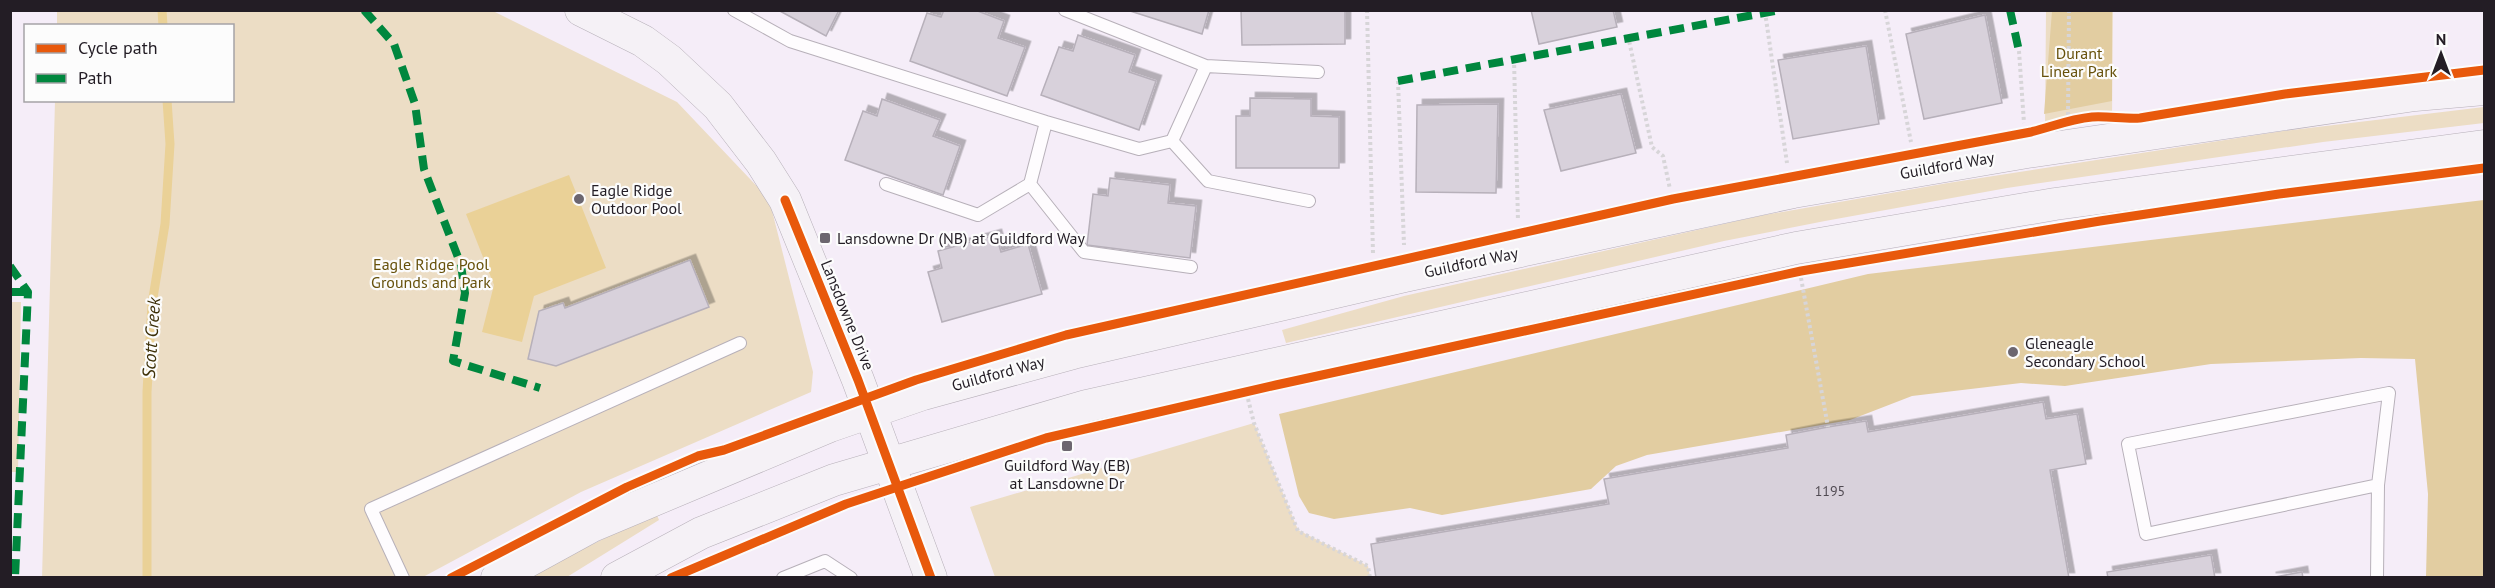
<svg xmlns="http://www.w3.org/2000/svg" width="2495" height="588" viewBox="0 0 2495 588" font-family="'PT Sans',sans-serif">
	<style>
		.green { fill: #ecddc5 }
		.forest { fill: #e2cda1 }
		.water { fill: #ead197 }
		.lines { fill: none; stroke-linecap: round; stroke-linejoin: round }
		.stream { stroke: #ead197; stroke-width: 9 }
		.building { fill: #d8d1db; stroke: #b7b0ba; stroke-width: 1.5; filter: url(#shadow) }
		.lane-casing { stroke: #b7b0b9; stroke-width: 14 }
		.secondary-casing { stroke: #b7b0b9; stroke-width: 33 }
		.path { stroke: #d7d5d8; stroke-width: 4; stroke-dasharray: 3 3; stroke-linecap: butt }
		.lane { stroke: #fefcfe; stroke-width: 12 }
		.secondary { stroke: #f5f1f6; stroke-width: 32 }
		.quiet { stroke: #00873e; stroke-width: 8; stroke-dasharray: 15 8; stroke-linecap: butt }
		.cycleway-casing { stroke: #fcfcfc; stroke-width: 13 }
		.cycleway { stroke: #e8590c; stroke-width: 9 }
		.poi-dot { fill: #6c666f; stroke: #fcfcfc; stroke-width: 2 }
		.labels { text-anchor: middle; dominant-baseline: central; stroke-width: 4.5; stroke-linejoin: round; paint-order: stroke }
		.number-label { font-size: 14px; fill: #504a52 }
		.park-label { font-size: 16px; fill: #67510b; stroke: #fcfcfc }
		.street-label { font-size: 16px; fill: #231d25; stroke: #fcfcfc }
		.poi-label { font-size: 16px; fill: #231d25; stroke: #fcfcfc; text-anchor: start }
		.water-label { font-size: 18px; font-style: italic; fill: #3d3008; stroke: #fcfcfc }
	</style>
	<defs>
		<filter id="shadow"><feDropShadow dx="5.5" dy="-5.5" stdDeviation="0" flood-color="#0004"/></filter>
	</defs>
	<rect width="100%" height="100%" fill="#f5edf8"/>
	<path class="green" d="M57,11H493L677,102L769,199L813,372L811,392L581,492L423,577L42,578L55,101L232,100V26L57,25Z
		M2046,11H2113L2112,117L2045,127Z
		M2484,107V123L2323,142L2007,188L1825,221L1724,241L1286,343L1282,330L1404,296L1759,216L1948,183L2283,131Z
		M11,302H21L18,472H10Z
		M1254,423L1298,530L1368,566L1370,577H995L970,507Z
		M656,513L659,520L567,577L524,578Z"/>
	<path class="forest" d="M2052,11H2112V101L2044,114Z
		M2484,200V577H2426L2428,494L2415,359L2361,358L2211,364L2065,386L2021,383L1912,396L1850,420L1647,455L1616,466L1591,489L1442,515L1410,508L1334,519L1309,513L1299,496L1279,414L1868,274Z"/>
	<path class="water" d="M569,175L606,268L534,296L522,342L482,332L494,285L466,214Z"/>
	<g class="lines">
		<path class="stream" d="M162,10L163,26
			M147,578V392L152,304L165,224L170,144L167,100"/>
	</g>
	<path class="building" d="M778,10H839L826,36Z
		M944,10H975L1004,21L998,38L1025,47L1007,96L910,61L927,13L941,17Z
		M1127,10H1209L1202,34Z
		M1241,10H1345V44L1242,45Z
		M1531,10H1613L1617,27L1539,44Z
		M1985,15L2002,103L1924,119L1906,34Z
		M1078,35L1135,55L1129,72L1156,81L1139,130L1041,95L1059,47L1073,51Z
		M1866,46L1879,124L1793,139L1778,60Z
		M1621,94L1636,153L1561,171L1544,110Z
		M1250,98L1311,99V116L1339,117V168H1236V116H1250Z
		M882,99L940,120L933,136L960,146L943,195L845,160L863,111L877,116Z
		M1498,104L1496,193L1416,192L1417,105Z
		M1110,178L1170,185L1168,203L1196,206L1190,258L1087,245L1093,194L1108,196Z
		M996,235L1001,252L1028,244L1042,294L942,322L928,272L942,268L938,251Z
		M690,260L709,307L556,366L528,359L539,311L563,303L565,308Z
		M2043,402L2046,419L2077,414L2086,464L2050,470L2069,578H1376L1371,544L1609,504L1604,479L1788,448L1786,435L1828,427L1866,421L1868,432Z
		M2211,555L2215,578H2108L2107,572Z
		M2302,572L2303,578H2270Z"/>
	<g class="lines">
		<defs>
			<path id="lane" d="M734,10L790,41L1046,122L1139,149L1172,141
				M1065,10L1206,66L1318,72
				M1172,141L1208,181L1309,201
				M1172,141L1206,66
				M886,184L978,215L1030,184L1046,122
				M1030,184L1084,252L1191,267
				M403,578L371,509L740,343
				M783,578L825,561L851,578
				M2377,578L2378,485L2389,393L2128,444L2146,534L2378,485"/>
			<path id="secondary" d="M581,10L643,41L669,60L718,106L761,162L785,200L858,380L931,578
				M497,578L592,526L830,426L923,394L1073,353L1405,276L1793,192L2027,152L2415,95L2484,89
				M617,578L701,533L834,480L1086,406L1796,248L2055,204L2484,146"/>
		</defs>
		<use href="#lane" class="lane-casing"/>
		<use href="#secondary" class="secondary-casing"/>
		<path class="path" d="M1367,10L1373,253
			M1885,10L1911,142
			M1765,12L1787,163
			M1628,36L1652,147L1663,156L1670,189
			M2019,51L2024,123
			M1514,59L1518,221
			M1398,81L1404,245
			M2068,115L2069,10
			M1801,278L1828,427
			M1248,399L1254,423L1298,531L1368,566L1370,578"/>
		<use href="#lane" class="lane"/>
		<use href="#secondary" class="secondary"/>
		<path class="quiet" d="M364,10L394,44L415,104L424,169L461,265L465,293L453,361L540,388
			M2010,10L2019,51
			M1398,81L1780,10
			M10,266L28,292L15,578
			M10,292H28"/>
		<defs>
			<path id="cycleway" d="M785,200L858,380L931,578
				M451,578L627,487L698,456L724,450L916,380L1066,335L1673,199L2031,132C2051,127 2070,119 2092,117C2108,116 2124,119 2140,118L2285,94L2484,70
				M671,578L846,504L1046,438L1276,385L1801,271L2100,221L2279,194L2484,168"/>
		</defs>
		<use href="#cycleway" class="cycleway-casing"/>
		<use href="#cycleway" class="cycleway"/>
	</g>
	<g class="poi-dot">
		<circle cx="579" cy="199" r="6"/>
		<rect x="819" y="232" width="12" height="12" rx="3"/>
		<circle cx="2013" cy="352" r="6"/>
		<rect x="1061" y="440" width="12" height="12" rx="3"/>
	</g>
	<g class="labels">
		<g class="number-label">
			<text x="1830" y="491">1195</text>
		</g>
		<g class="park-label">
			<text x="2079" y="53">Durant<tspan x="2079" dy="18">Linear Park</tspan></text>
			<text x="431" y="264">Eagle Ridge Pool<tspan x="431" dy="18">Grounds and Park</tspan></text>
		</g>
		<g class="street-label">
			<text transform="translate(1947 165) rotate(-10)">Guildford Way</text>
			<text transform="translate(1471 262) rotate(-12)">Guildford Way</text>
			<text transform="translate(848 315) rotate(68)">Lansdowne Drive</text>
			<text transform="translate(998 373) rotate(-15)">Guildford Way</text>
		</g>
		<g class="poi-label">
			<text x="591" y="190">Eagle Ridge<tspan x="591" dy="18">Outdoor Pool</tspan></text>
			<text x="837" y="238">Lansdowne Dr (NB) at Guildford Way</text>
			<text x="2025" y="343">Gleneagle<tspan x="2025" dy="18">Secondary School</tspan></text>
			<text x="1067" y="465" text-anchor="middle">Guildford Way (EB)<tspan x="1067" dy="18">at Lansdowne Dr</tspan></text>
		</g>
		<g class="water-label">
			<text transform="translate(151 338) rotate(-86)">Scott Creek</text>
		</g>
	</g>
	<rect width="2495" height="588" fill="none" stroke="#231d25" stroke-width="24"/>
	<rect x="24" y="24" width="210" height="78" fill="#fcfcfc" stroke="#a5a3a6" stroke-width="1.5"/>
	<rect x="36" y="44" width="30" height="9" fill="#e8590c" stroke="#a5a3a6" stroke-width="1.5"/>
	<text x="78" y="54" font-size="18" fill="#231d25">Cycle path</text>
	<rect x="36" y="74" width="30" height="9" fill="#00873e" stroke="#a5a3a6" stroke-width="1.5"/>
	<text x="78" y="84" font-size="18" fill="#231d25">Path</text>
	<g transform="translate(2441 54)" stroke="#fcfcfc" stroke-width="4.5" paint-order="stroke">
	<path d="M0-4.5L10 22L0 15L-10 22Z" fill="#231d25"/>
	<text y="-9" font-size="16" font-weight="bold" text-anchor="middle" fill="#231d25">N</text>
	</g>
</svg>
